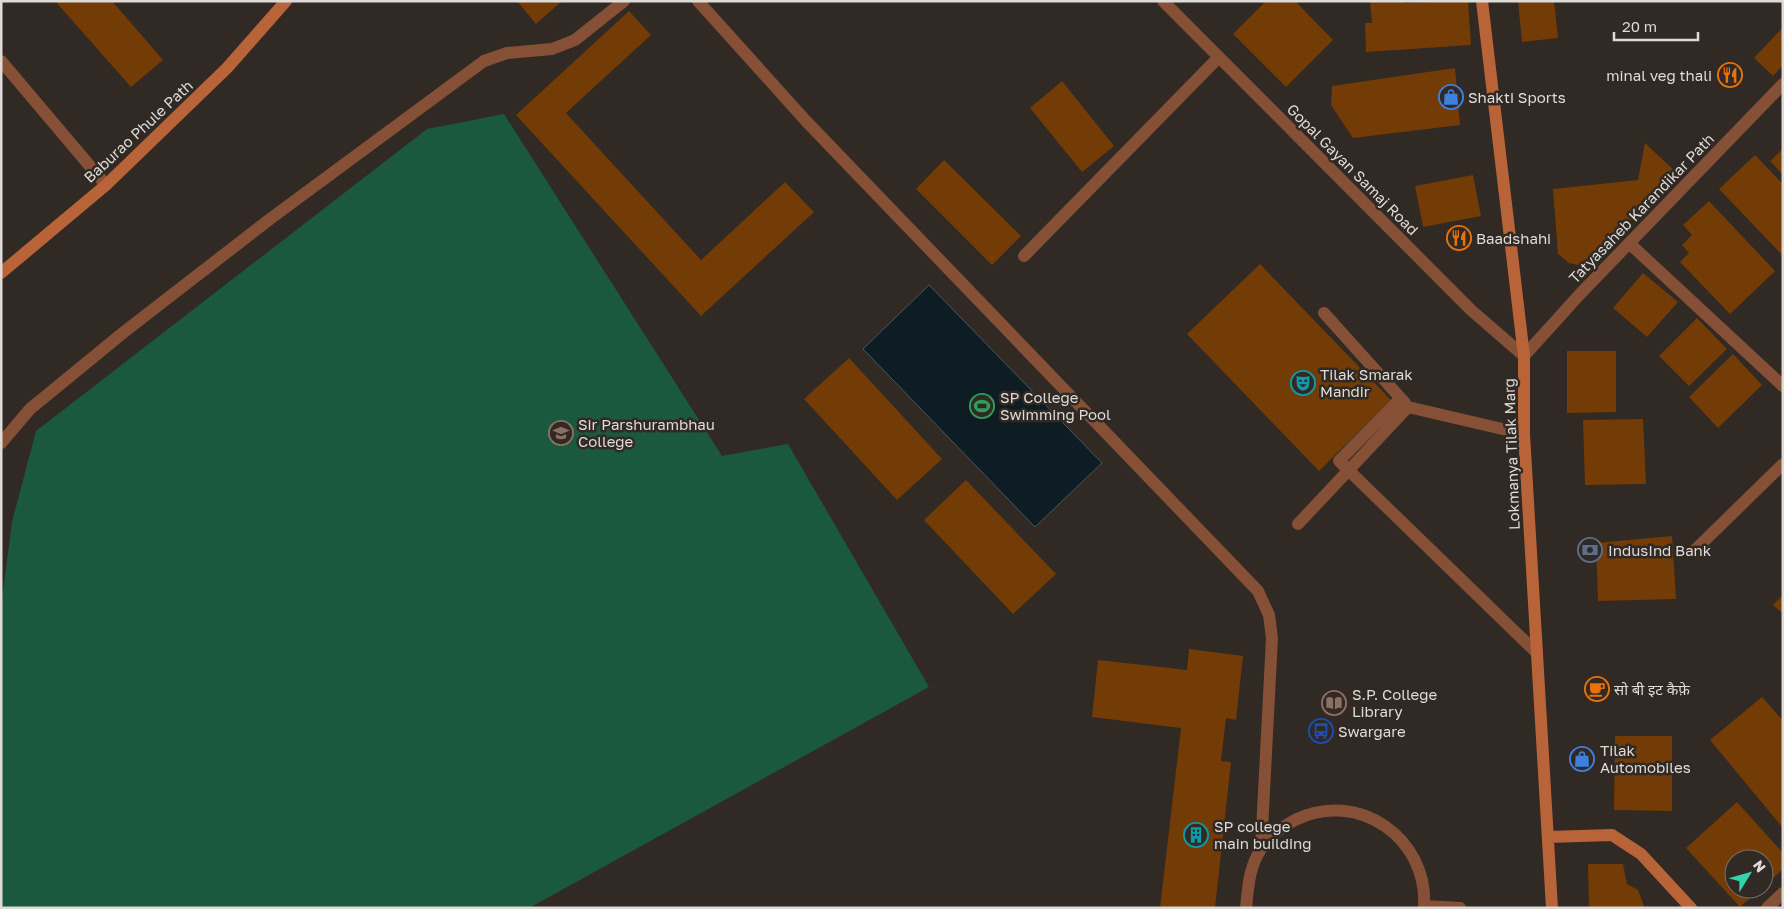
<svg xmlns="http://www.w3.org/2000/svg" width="1784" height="909" viewBox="0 0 1784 909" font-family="'Golos Text','Noto Sans Devanagari',sans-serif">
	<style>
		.green { fill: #1b593e }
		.water { fill: #0e1d24; stroke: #4d565a }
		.building { fill: #733b05 }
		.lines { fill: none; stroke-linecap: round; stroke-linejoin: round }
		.lane { stroke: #865036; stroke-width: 12 }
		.street { stroke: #865036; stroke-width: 12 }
		.secondary { stroke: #b96338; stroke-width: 12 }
		.labels { text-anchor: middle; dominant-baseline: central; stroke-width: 5; stroke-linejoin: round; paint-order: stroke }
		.poi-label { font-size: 15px; fill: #dfdbd8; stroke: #302924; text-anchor: start }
		.street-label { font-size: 15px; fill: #dfdbd8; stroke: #302924 }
	</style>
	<rect width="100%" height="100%" fill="#302924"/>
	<path class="green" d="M504,114L722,456L788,444L929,687L529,908H1V606L12,522L36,431L427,129Z"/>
	<path class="water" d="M929,285L1102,463L1035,527L863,349Z"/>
	<path class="building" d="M55,1H112L163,60L131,87Z
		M517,1H562L536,24Z
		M1266,1H1295L1333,40L1286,87L1233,34Z
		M1370,1H1405V3L1468,1L1471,45L1366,52L1365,23H1372Z
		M1518,1H1554L1558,38L1522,42Z
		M629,11L651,35L566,113L701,260L785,182L814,212L701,316L516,115Z
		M1783,27V65L1773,76L1754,58Z
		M1455,68L1460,125L1353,138L1331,105L1332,86Z
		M1062,81L1114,146L1082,172L1030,108Z
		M1645,143L1676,172L1595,259L1578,265L1569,263L1558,254L1553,189L1638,180Z
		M1783,149V175L1770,161Z
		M1755,155L1783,184V256L1719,189Z
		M944,160L1021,236L992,265L916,189Z
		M1473,175L1481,216L1423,227L1415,186Z
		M1709,201L1775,271L1730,314L1680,262L1689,253L1682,245L1692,235L1683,225Z
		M1260,264L1391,400L1319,471L1187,334Z
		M1643,273L1678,302L1647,337L1613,308Z
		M1697,318L1727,349L1689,386L1659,356Z
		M1567,351H1616V412L1567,413Z
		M1733,354L1762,385L1718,428L1689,397Z
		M849,358L942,459L897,500L804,399Z
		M1643,419L1646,484L1585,485L1583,420Z
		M966,480L1056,574L1013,614L924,520Z
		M1672,536L1676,599L1598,601L1596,543Z
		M1783,595V614L1773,605Z
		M1189,649L1243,656L1236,720L1226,718L1221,761L1231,762L1215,908H1160L1181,728L1092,717L1098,660L1187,670Z
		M1762,697L1783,721V828L1710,740Z
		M1615,736H1672V811L1614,810Z
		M1737,802L1783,853V869L1764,886V859H1734V889H1760L1740,907L1686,848Z
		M1588,864H1623L1627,884L1638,890L1644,906L1643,908H1589Z"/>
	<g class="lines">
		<path class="lane" d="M698,1L806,121L1258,591L1269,615L1272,638L1261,849
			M1324,313L1405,403
			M1400,399L1339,461L1537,653
			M1,443L30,409L124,332L270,219L484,61L507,53L552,49L575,40L624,1
			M1298,524L1408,407L1524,434
			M1425,906L1460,908
			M1246,908C1248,888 1249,867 1261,849C1269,837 1282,827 1295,820C1358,789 1429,838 1424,908"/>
		<path class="street" d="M1163,1L1471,310L1524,356L1581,293L1783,84
			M1,61L106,185
			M1629,243L1783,386
			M1024,256L1218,58
			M1694,551L1783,464
			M1767,908L1783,893"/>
		<path class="secondary" d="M1482,1L1524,356V434L1552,908
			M1,273L106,185L227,68L286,1
			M1548,837L1612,835L1641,854L1691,908"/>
	</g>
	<defs>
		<symbol id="restaurant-ring" viewBox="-11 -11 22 22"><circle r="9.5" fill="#302924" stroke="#e8710a" stroke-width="1.5"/><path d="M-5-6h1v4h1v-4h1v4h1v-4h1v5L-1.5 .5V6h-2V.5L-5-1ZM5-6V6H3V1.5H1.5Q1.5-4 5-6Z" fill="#e8710a"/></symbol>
		<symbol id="shop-ring" viewBox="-11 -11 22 22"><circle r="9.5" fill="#302924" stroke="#3f7fe0" stroke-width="1.5"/><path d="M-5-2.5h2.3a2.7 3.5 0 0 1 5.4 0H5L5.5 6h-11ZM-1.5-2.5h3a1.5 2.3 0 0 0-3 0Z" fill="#3f7fe0"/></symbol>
		<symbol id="theatre-ring" viewBox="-11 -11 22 22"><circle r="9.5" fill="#302924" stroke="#0f9aa8" stroke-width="1.5"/><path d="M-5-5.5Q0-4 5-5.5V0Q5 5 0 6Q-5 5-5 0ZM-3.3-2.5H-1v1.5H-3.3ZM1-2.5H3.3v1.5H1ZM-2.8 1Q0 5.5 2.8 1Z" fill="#0f9aa8"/></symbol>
		<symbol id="stadium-ring" viewBox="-11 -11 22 22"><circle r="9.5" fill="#302924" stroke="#2e9e5b" stroke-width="1.5"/><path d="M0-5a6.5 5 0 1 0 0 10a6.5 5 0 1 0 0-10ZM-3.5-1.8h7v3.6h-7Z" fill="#2e9e5b"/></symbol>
		<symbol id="school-ring" viewBox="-11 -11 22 22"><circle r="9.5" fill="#302924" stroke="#8d6e63" stroke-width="1.5"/><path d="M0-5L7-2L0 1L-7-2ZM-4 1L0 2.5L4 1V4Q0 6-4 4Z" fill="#8d6e63"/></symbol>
		<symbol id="bank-ring" viewBox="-11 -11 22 22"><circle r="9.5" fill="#302924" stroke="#5c6f8a" stroke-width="1.5"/><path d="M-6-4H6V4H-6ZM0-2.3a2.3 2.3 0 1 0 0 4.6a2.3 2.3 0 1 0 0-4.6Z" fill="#5c6f8a"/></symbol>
		<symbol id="cafe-ring" viewBox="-11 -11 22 22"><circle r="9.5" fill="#302924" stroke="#e8710a" stroke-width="1.5"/><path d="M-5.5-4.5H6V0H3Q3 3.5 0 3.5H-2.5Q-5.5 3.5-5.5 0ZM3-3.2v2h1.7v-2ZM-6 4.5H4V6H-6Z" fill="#e8710a"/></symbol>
		<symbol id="library-ring" viewBox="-11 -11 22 22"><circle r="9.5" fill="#302924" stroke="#8d6e63" stroke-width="1.5"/><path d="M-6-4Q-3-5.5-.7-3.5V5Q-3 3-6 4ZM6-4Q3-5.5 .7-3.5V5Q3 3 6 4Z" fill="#8d6e63"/></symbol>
		<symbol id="bus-ring" viewBox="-11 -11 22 22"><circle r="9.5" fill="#302924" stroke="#1a4fb4" stroke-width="1.5"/><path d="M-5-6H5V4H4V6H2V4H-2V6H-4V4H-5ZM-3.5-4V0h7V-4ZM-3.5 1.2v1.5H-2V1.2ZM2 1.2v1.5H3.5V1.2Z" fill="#1a4fb4"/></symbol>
		<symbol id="building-ring" viewBox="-11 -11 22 22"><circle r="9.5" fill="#302924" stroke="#0f9aa8" stroke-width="1.5"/><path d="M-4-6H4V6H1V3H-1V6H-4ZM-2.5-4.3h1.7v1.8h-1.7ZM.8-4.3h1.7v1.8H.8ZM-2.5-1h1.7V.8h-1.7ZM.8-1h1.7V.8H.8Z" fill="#0f9aa8"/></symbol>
	</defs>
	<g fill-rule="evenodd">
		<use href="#restaurant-ring" x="1716" y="61" width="28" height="28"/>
		<use href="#shop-ring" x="1437" y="83" width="28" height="28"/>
		<use href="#restaurant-ring" x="1445" y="224" width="28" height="28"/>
		<use href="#theatre-ring" x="1289" y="369" width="28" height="28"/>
		<use href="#stadium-ring" x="968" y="392" width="28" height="28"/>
		<use href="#school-ring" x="547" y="419" width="28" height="28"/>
		<use href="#bank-ring" x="1576" y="536" width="28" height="28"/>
		<use href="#cafe-ring" x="1583" y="675" width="28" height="28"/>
		<use href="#library-ring" x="1320" y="689" width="28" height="28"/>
		<use href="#bus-ring" x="1307" y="717" width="28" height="28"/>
		<use href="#shop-ring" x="1568" y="745" width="28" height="28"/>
		<use href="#building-ring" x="1182" y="821" width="28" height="28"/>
	</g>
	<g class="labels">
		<g class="poi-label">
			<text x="1712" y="75" text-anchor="end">minal veg thali</text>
			<text x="1468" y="97">Shakti Sports</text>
			<text x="1476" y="238">Baadshahi</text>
			<text x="1320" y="374">Tilak Smarak<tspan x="1320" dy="17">Mandir</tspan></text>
			<text x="1000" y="397">SP College<tspan x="1000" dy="17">Swimming Pool</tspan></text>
			<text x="578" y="424">Sir Parshurambhau<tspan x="578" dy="17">College</tspan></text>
			<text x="1608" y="550">IndusInd Bank</text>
			<text x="1614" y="689">सो बी इट कैफ़े</text>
			<text x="1352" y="694">S.P. College<tspan x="1352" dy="17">Library</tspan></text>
			<text x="1338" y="731">Swargare</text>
			<text x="1600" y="750">Tilak<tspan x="1600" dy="17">Automobiles</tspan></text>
			<text x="1214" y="826">SP college<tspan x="1214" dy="17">main building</tspan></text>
		</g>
		<g class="street-label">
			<text transform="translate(138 131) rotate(-43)">Baburao Phule Path</text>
			<text transform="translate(1353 169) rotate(45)">Gopal Gayan Samaj Road</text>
			<text transform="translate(1641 208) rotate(-46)">Tatyasaheb Karandikar Path</text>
			<text transform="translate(1511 454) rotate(-92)">Lokmanya Tilak Marg</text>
		</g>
	</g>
	<rect width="1784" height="909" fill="none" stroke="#dfdbd8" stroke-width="5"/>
	<g transform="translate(1749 874) rotate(53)"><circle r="24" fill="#302924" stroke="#76706c"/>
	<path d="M0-4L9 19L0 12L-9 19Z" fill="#32d4a9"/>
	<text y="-8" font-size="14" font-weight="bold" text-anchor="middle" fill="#dfdbd8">N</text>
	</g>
	<path d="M1614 32v8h84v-8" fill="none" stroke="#dfdbd8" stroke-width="2.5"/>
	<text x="1622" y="32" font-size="15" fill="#dfdbd8" stroke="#302924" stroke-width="4" paint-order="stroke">20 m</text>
</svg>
